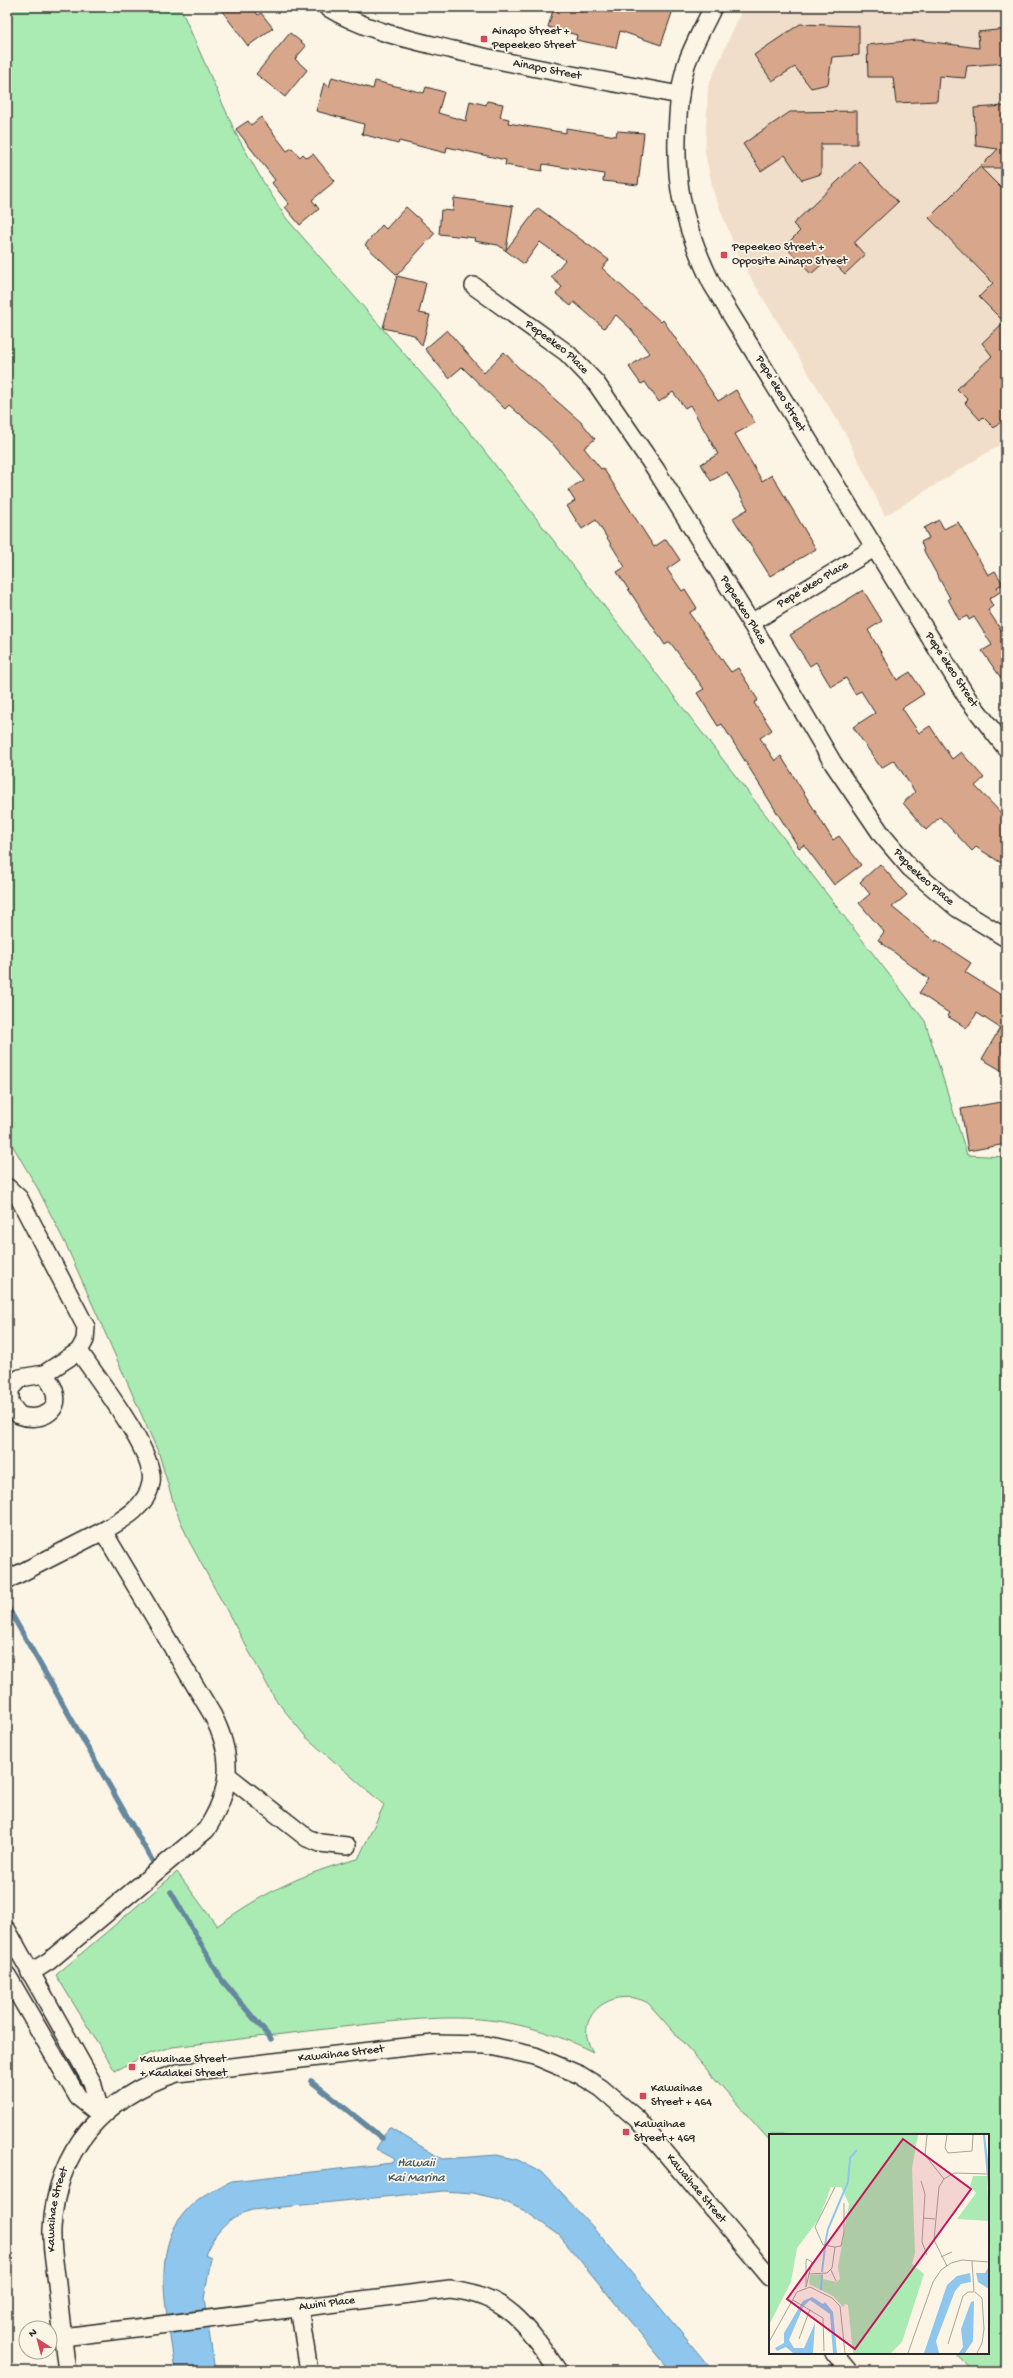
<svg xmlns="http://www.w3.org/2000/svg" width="1013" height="2378" viewBox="0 0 1013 2378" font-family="'Gochi Hand',sans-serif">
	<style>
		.built { fill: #f1deca }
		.green { fill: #aaebb3; stroke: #6a8b6f }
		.water { fill: #8ec6ed; stroke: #66889f }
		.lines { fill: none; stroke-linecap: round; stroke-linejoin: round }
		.stream { stroke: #66889f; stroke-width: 5.5 }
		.building { fill: #d8a78b; stroke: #2b2b2b }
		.minor-casing { stroke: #2b2b2b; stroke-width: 20 }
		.minor { stroke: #fcf5e5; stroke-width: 17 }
		.poi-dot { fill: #d1495b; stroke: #fcf5e5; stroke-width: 1.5 }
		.labels { text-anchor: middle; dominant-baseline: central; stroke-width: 3.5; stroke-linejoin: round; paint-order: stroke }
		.poi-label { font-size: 12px; fill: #2b2b2b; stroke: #fcf5e5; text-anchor: start }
		.street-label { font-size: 12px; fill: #2b2b2b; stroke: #fcf5e5 }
		.water-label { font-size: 13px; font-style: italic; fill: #495a65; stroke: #fcf5e5 }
		.inset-river { fill: none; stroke: #8ec6ed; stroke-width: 2 }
		.inset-road { fill: none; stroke: #a8a49b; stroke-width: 1 }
		.view { fill: #c2185b; fill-opacity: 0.15; stroke: #c2185b; stroke-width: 2 }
		.inset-edge { fill: none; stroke: #2b2b2b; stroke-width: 2 }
	</style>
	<rect width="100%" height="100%" fill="#fcf5e5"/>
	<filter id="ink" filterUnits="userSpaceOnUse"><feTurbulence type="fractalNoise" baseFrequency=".025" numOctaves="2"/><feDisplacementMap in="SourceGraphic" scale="8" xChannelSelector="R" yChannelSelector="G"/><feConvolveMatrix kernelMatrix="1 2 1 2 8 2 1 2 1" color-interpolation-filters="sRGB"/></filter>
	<g filter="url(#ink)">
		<path class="built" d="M743,7H1006V441L885,516L846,435L749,275L735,247L714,194L705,153L708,86Z"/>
		<path class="green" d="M7,7H180L236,134L262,180L286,218L448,404L925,1021L967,1155L1006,1157V2371H972L956,2353H988V2135H770V2141L648,2003C614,1984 570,2016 593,2052C498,2005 434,2017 334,2028C280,2034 226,2041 172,2047L148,2054L115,2071L56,1975L177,1872L217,1926C261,1894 305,1872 358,1859L384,1805L306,1737L275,1699L189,1541L175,1508L159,1454L67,1247L38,1189L7,1136Z"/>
		<path class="water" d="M389,2127L442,2159L497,2155L518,2160L541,2172L594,2228L713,2371H671L559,2235L525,2211L499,2199L472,2193L444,2191L252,2210C229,2217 214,2233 205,2255L211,2258L204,2299L215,2371H175C165,2293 139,2217 232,2181L392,2163L395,2160L393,2158L376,2149Z"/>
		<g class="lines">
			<path class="stream" d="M7,1606L153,1862
				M171,1892L221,1979L271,2039
				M311,2081L382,2138"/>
		</g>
		<path class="building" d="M219,7H252L258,15L261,13L273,28L248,46Z
			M554,7H565L582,12L583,7H674L661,45L620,31L616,48L576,40L577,35L548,27Z
			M800,24L859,26V55L832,57L828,84L811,88L795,67L772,81L754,55Z
			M1006,29V63L967,66L965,78L939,76L937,101L896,103L893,77H868L867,45L917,40L979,48L978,32Z
			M290,33L306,46L295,59L307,70L285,97L256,74Z
			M332,77L373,89L375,81L424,93L426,87L444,92L438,113L466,121L470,101L486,105L487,101L503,104L500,117L509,119L508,123L566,133V128L616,136L617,131L644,133L638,185L603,181L604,174L543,164L542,171L505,165L506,160L447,147L446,153L399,141L398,144L362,134L364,124L316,111L324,83L329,87Z
			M1006,106V168H981L1006,193V417L994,428L983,417L980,420L965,403L968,400L957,389L992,356L982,343L1004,322L979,297L993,283L929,218L998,149L976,146L974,108Z
			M857,111V144H821V174L802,180L785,155L761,171L743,144L790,112Z
			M261,117L287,151L292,148L300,157L303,154L307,158L313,154L335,181L312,200L319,209L300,225L285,207L289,204L272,183L275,180L236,129L248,121L251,125Z
			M859,161L898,202L854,243L865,255L845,274L829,258L811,274L785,246L800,231L793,224Z
			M454,198L513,206L506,250L538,208L609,260L602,268L661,322L663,320L718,401L736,390L755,423L735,434L762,481L772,475L816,549L770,576L733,518L748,509L727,472L711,481L701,464L718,454L690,405L685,408L673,392L659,402L645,382L641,384L629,367L649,353L631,329L616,315L604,328L574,302L571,306L556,294L562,287L551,277L565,260L540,242L524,264L498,245L474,241L475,238L439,234L441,210L453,211Z
			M406,207L435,233L397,275L365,245L382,225L386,229Z
			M397,276L426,283L419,313L430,315L422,346L414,335L383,328Z
			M447,330L484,373L504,352L519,368L582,423L595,439L584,448L601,469L603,468L654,547L666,539L680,560L667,569L682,591L685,589L697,608L689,613L731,672L738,668L758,700L754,703L772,730L760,738L775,761L781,756L833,840L839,836L861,865L834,885L804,845L799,848L722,724L718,726L697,693L704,689L670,642L665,645L617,572L625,567L596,520L582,529L567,506L575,501L568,490L583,480L553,444L509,405L505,409L462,367L449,378L425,349Z
			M939,520L944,529L958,522L988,575L995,571L1003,584L997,587L1000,592L989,599L993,606L988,610L1005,636L1006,635V685L982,651L992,645L974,617L969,620L967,616L959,620L948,599L950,598L925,553L921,542L929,538L924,528Z
			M863,590L882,621L868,630L897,680L910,672L924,694L902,708L919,733L930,726L952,759L961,752L984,778L975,786L1006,818V866L976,847L972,851L940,817L926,830L903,803L915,792L894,760L881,768L853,727L875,713L861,691L855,694L846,678L831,687L816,662L810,666L790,635Z
			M880,864L907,895L892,907L935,942L936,940L971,963L965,972L1006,998V1073L982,1059L1000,1028L977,1013L967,1028L947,1016L949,1013L919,993L929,979L878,940L884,932L859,903L870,894L860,882Z
			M1006,1101V1144L968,1151L961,1109Z"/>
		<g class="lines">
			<defs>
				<g id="minor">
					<path id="s1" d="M327,7C366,31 408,39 453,50C528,68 604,81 680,95"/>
					<path d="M713,7C704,26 693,45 686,65C681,82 679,99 678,116C673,183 683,224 712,284L968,699L1006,748"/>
					<path id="s2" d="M474,286L567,353L596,383L656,470L751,623L833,763L882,835L910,868L957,908L1006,938"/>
					<path d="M751,623L874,548"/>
					<path d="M7,1187L19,1198L86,1327L85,1340L79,1351L44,1374L20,1378L10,1389V1404L19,1415C36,1422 63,1414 54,1390C52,1384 48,1379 44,1374"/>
					<path d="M7,1580L103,1531"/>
					<path d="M227,1775L307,1838L320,1843L347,1846"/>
					<path d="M7,1930L92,2082L101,2115"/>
					<path d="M30,1973L49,1961L206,1830C232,1790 234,1756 212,1714L103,1531C122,1520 147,1507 151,1483C157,1454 96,1377 79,1351"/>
					<path d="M7,1975L78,2097L101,2115"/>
					<path d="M299,2307L309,2371"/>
					<path id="s3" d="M63,2337L450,2289C508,2295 528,2327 558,2371"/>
					<path d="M834,2353L849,2371"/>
					<path id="s4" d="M67,2371C63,2342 60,2313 57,2284C55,2266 51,2247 52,2229C56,2150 103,2097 177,2073L433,2044L486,2045L535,2056L580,2075L601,2088L637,2119L770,2277"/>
				</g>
			</defs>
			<use href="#minor" class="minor-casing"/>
			<use href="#minor" class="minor"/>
		</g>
	</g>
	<g class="poi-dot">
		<rect x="480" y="35" width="8" height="8" rx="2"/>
		<rect x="720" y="251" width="8" height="8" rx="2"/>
		<rect x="128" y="2063" width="8" height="8" rx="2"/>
		<rect x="639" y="2092" width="8" height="8" rx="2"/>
		<rect x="622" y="2128" width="8" height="8" rx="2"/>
	</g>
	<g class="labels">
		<g class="poi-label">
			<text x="492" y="32">Ainapo Street +<tspan x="492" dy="14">Pepeekeo Street</tspan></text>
			<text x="732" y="248">Pepeekeo Street +<tspan x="732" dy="14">Opposite Ainapo Street</tspan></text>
			<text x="140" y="2060">Kawaihae Street<tspan x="140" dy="14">+ Kaalakei Street</tspan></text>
			<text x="651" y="2089">Kawaihae<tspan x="651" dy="14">Street + 464</tspan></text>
			<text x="634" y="2125">Kawaihae<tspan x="634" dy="14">Street + 469</tspan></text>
		</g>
		<g class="street-label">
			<text stroke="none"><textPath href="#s1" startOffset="230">Ainapo Street</textPath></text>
			<text stroke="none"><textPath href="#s2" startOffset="103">Pepeekeo Place</textPath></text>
			<text transform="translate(780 394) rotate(59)">Pepeʻekeo Street</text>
			<text transform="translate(813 585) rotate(-31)">Pepeʻekeo Place</text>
			<text stroke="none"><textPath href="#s2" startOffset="427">Pepeekeo Place</textPath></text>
			<text transform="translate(951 670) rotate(57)">Pepeʻekeo Street</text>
			<text stroke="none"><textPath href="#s2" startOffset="751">Pepeekeo Place</textPath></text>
			<text stroke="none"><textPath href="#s4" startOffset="522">Kawaihae Street</textPath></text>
			<text stroke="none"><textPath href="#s4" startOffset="930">Kawaihae Street</textPath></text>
			<text stroke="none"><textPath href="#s4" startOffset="163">Kawaihae Street</textPath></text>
			<text stroke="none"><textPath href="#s3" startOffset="266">Awini Place</textPath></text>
		</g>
		<g class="water-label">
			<text x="416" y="2163">Hawaii<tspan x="416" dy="15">Kai Marina</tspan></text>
		</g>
	</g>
	<g transform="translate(769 2134)">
		<rect width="220" height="220" fill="#fcf5e5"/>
		<path d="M0,1H149L143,34L146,119L143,130L155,140L133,208L122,219H84L79,171L76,170L74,173L64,162L40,150L41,141L54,140V145L67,148L71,145L69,133L80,70L72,53H62L50,85L28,114L22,148L0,191ZM204,42H218L220,87L188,85L207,59L201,52Z" fill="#aaebb3"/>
		<path d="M214,1H216L220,34V64ZM220,132L219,140L220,155L209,148L207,139H216ZM201,139L202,148L192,150L186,157L167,207L170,219H155L178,151L188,142ZM43,163L54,170L56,168L64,178L68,219H64L61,180L41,166L34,173L20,206L25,214H35L46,189L44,219H24L17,213L8,217L6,214L15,209V199L34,167ZM205,167L204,207L196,219H190L194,213L192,195L202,168Z" fill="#8ec6ed"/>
		<path class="inset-river" d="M56,111L59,95L79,48L81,24L88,16M53,138L56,113M52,156L53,141"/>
		<path class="inset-road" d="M158,1L156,21L175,45M178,1L176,14L179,19L203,17L204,1M152,47L156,60L153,108L158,121M66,53L46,93L54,111L66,113M154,84L166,85M172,123L183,118M38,125L43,128L37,153V127ZM178,132L165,106L170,53L175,45L185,39L220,40M62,136L67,147M39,140L58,139L63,134L66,113L72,112L75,98V69M206,158L213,164L215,195L213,209L208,219M24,166L54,184L55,217M30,205L41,175M0,208L28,158L41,153L63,164L71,172L76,219M179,210L194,162L199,158H205L203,127M139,219L164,148L172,136L182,129L193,126L220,128"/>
		<path class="view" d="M134,5L202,55L86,215L18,165Z"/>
		<rect width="220" height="220" class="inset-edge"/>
	</g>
	<rect width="1013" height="2378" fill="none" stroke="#fcf5e5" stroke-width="24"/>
	<rect x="12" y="12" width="989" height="2354" fill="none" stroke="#2b2b2b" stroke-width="1.5" filter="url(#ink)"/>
	<g transform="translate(38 2340) rotate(324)"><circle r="19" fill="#fcf5e5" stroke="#a8a49b"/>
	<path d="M0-3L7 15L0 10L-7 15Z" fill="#d1495b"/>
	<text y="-6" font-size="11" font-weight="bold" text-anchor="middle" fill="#2b2b2b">N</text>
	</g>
</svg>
